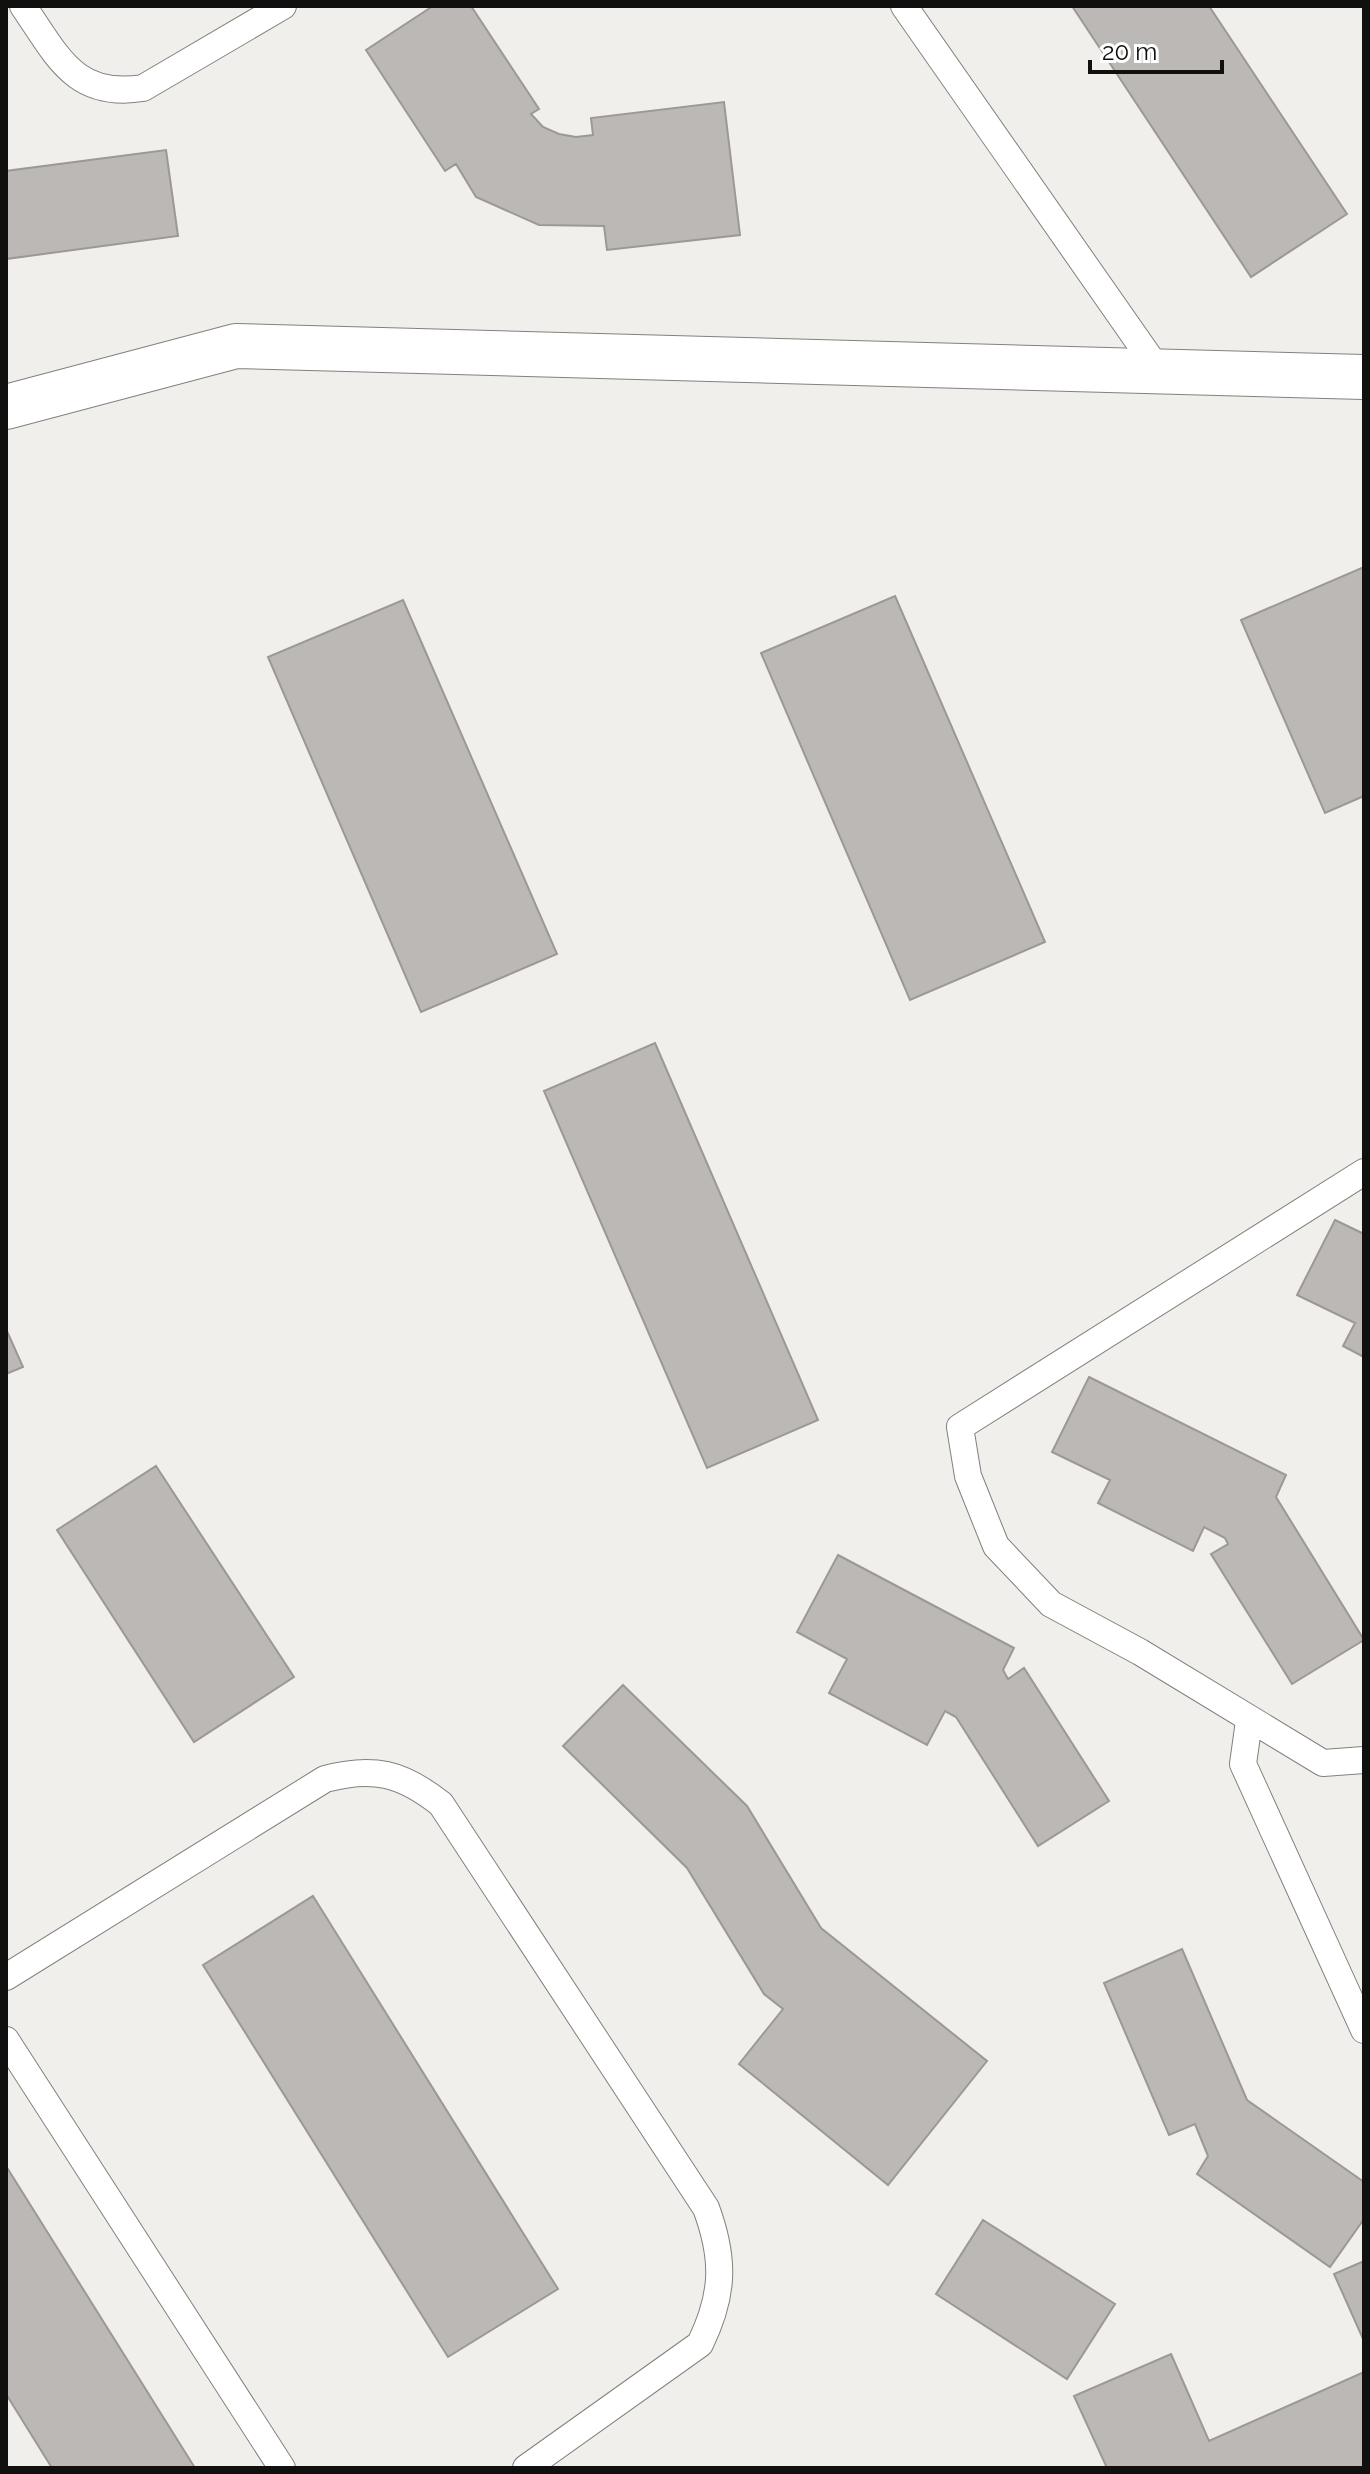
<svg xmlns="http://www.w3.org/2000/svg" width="1370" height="2474" viewBox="0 0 1370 2474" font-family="Raleway,sans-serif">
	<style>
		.building { fill: #bcb8b5; stroke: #9b9895; stroke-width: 2 }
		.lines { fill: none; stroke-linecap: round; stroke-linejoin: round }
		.lane-casing { stroke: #83817d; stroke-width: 28 }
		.street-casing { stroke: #83817d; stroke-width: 46 }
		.lane { stroke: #fff; stroke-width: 26 }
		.street { stroke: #fff; stroke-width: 44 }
	</style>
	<rect width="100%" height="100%" fill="#f1efeb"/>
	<path class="building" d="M433,6H471L539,109L531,114L543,127L559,134L576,137L593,135L591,118L724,102L740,235L607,250L604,226L539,225L476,197L456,164L445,171L366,50Z
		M1072,6H1209L1347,214L1251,277Z
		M166,150L178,236L6,259V171Z
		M1364,567V796L1325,813L1241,620Z
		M895,596L1045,942L910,1000L761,653Z
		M403,600L557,954L421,1012L268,657Z
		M655,1043L818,1420L707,1468L544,1091Z
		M1335,1220L1364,1234V1357L1343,1346L1355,1323L1297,1295Z
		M6,1329L23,1367L6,1374Z
		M1089,1377L1286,1475L1276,1497L1364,1640L1292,1684L1211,1554L1228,1544L1225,1538L1204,1527L1193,1551L1098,1503L1110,1480L1052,1452Z
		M156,1466L294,1677L194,1742L57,1530Z
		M838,1555L1014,1648L1003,1670L1008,1679L1024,1668L1109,1801L1038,1846L956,1717L945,1711L927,1745L829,1693L847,1659L797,1632Z
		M623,1685L747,1806L821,1928L987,2061L888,2185L739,2064L783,2009L764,1994L687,1868L563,1746Z
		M313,1896L558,2289L448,2357L203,1965Z
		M1182,1949L1247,2100L1364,2182V2219L1330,2267L1197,2174L1208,2156L1195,2124L1169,2135L1104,1983Z
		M6,2166L195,2468H52L6,2394Z
		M983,2220L1115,2304L1067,2379L936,2294Z
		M1364,2261V2341L1334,2274Z
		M1171,2354L1209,2441L1364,2372V2468H1107L1074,2396Z"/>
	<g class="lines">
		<defs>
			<path id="lane" d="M23,6C57,55 74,99 143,88L283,6
				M904,6L1159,371
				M1364,1172L960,1427L968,1476L996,1546L1051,1604L1140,1652L1323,1763L1364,1760
				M1249,1721L1243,1764L1364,2030
				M6,1977L325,1779C373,1766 402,1773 441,1804L706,2208C725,2259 724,2295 700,2344L526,2468
				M6,2040L282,2468"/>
			<path id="street" d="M6,407L236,346L1364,377"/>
		</defs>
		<use href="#lane" class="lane-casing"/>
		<use href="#street" class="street-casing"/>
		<use href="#lane" class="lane"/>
		<use href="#street" class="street"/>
	</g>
	<rect width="1370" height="2474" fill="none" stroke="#10100e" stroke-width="16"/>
	<path d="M1090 60v12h132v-12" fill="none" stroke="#10100e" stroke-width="4"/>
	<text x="1102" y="60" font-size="24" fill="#10100e" stroke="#ffffff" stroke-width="6" paint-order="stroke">20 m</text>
</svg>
